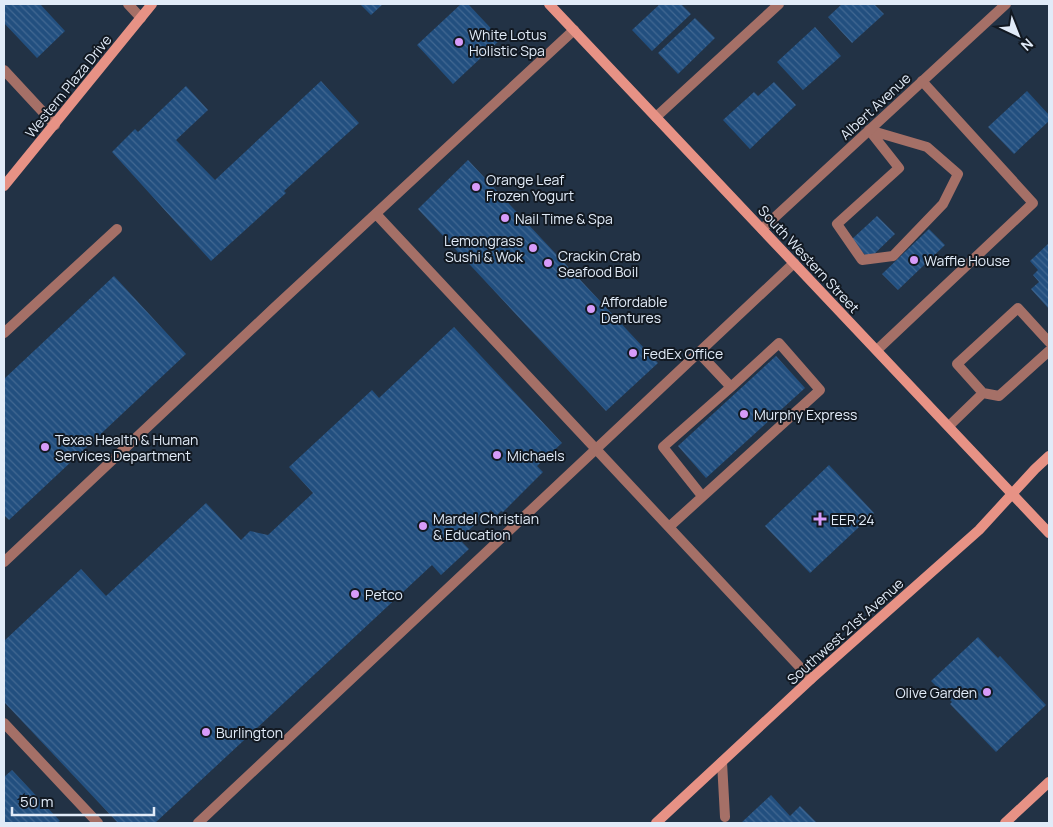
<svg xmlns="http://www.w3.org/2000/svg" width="1053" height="827" viewBox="0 0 1053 827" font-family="Manrope,sans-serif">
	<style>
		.building { fill: url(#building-back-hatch) }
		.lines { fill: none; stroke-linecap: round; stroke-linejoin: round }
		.lane { stroke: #a57067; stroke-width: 10 }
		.street { stroke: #a57067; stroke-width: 10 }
		.secondary { stroke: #e79285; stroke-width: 10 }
		.poi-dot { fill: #d79bf9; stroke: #121922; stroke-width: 2 }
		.labels { text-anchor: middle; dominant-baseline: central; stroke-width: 4; stroke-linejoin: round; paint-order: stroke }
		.poi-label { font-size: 14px; fill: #e1ebf8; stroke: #121922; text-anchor: start }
		.street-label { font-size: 14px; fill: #e1ebf8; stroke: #121922 }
	</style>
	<defs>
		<pattern id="building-back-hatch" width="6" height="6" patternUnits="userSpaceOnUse" patternTransform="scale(1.25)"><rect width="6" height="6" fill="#224f7f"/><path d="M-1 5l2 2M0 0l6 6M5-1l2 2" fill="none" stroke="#426892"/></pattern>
	</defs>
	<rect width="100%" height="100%" fill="#223245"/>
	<path class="building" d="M4,4H40L65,31L37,58L4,23Z
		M360,4H383L371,15Z
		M461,4H468L501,39L453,84L417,45Z
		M660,4H681L691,14L652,51L632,30Z
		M842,4H874L884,14L852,43L828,17Z
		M695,18L715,38L678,74L658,53Z
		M815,27L841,56L803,90L777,62Z
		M321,81L359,123L284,191L286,193L211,261L112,152L135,129L138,132L186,86L208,110L176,140L215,180Z
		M774,82L796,105L750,149L723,120L754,92L758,96Z
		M1027,91L1049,115V121L1014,154L988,127Z
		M468,160L658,363L606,411L418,209Z
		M877,216L895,234L869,259L851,240Z
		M929,229L945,245L898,290L882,274Z
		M1049,243V309L1031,289L1039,282L1033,275L1038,270L1030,261Z
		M114,276L186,354L9,520L4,515V379Z
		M454,327L562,443L537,466L543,472L503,512L501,511L496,516L491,510L459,539L469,549L441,575L432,565L155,823H118L4,702V641L81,569L106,596L206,503L241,540L250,531L268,535L313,493L289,467L372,390L379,398Z
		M776,356L805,388L706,478L678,446Z
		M829,465L874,513L810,573L765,526Z
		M978,637L998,658L1000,656L1046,705L996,752L950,704L952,702L931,681Z
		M12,770L60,821L57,823H4V777Z
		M771,795L790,816L800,806L817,823H741Z"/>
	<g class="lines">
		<path class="lane" d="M4,70L55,125
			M656,117L779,4
			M869,130L927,147L958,174L943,204L893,256L862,260L837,224L899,168Z
			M376,214L811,679
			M4,333L117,229
			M1049,342L1018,308L957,364L983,393L999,396L1049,351
			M877,350L1033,203L922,81
			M949,426L983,393
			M702,496L663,447L731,387
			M669,527L820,390L779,343L731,387L699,353
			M4,562L274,308L574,30
			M4,723L98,823
			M722,762L725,817
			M198,823L794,263"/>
		<path class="street" d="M128,4L141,18
			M762,229L1006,4"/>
		<path class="secondary" d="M549,4L1049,533
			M4,186L152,4
			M656,823L811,679L979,530L1035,469L1049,456
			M1005,823L1049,782"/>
	</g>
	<g class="poi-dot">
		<circle cx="459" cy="42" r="5"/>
		<circle cx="476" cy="187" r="5"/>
		<circle cx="505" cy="218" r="5"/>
		<circle cx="533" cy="248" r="5"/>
		<circle cx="914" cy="260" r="5"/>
		<circle cx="548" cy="263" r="5"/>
		<circle cx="591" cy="309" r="5"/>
		<circle cx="633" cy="353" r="5"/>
		<circle cx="744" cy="414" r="5"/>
		<circle cx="45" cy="447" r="5"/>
		<circle cx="497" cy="455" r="5"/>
		<path d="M817.5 511.5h5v5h5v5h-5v5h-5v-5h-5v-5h5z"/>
		<circle cx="423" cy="526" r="5"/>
		<circle cx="355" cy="594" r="5"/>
		<circle cx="987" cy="692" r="5"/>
		<circle cx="206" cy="732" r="5"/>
	</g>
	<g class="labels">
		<g class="poi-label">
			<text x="469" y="34">White Lotus<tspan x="469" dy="16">Holistic Spa</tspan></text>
			<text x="486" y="179">Orange Leaf<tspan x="486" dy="16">Frozen Yogurt</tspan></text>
			<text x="515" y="218">Nail Time &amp; Spa</text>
			<text x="523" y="240" text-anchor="end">Lemongrass<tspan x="523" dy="16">Sushi &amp; Wok</tspan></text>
			<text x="558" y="255">Crackin Crab<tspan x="558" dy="16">Seafood Boil</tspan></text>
			<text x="924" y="260">Waffle House</text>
			<text x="601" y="301">Affordable<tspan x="601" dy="16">Dentures</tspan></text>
			<text x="643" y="353">FedEx Office</text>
			<text x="754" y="414">Murphy Express</text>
			<text x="55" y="439">Texas Health &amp; Human<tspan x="55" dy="16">Services Department</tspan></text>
			<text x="507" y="455">Michaels</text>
			<text x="433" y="518">Mardel Christian<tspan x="433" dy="16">&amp; Education</tspan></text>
			<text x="831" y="519">EER 24</text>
			<text x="365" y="594">Petco</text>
			<text x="977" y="692" text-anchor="end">Olive Garden</text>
			<text x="216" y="732">Burlington</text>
		</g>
		<g class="street-label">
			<text transform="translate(68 86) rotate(-51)">Western Plaza Drive</text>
			<text transform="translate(875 106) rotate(-43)">Albert Avenue</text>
			<text transform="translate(809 259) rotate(47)">South Western Street</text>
			<text transform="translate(845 631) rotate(-42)">Southwest 21st Avenue</text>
		</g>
	</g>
	<rect width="1053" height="827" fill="none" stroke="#e1ebf8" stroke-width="10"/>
	<g transform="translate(1018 35) rotate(137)" stroke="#121922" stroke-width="4" paint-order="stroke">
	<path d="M0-4L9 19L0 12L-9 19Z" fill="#e1ebf8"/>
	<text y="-8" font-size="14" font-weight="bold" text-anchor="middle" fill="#e1ebf8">N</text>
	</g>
	<path d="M12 807v8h142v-8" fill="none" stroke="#e1ebf8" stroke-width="2.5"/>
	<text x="20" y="807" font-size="15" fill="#e1ebf8" stroke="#121922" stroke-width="4" paint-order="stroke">50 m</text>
</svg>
